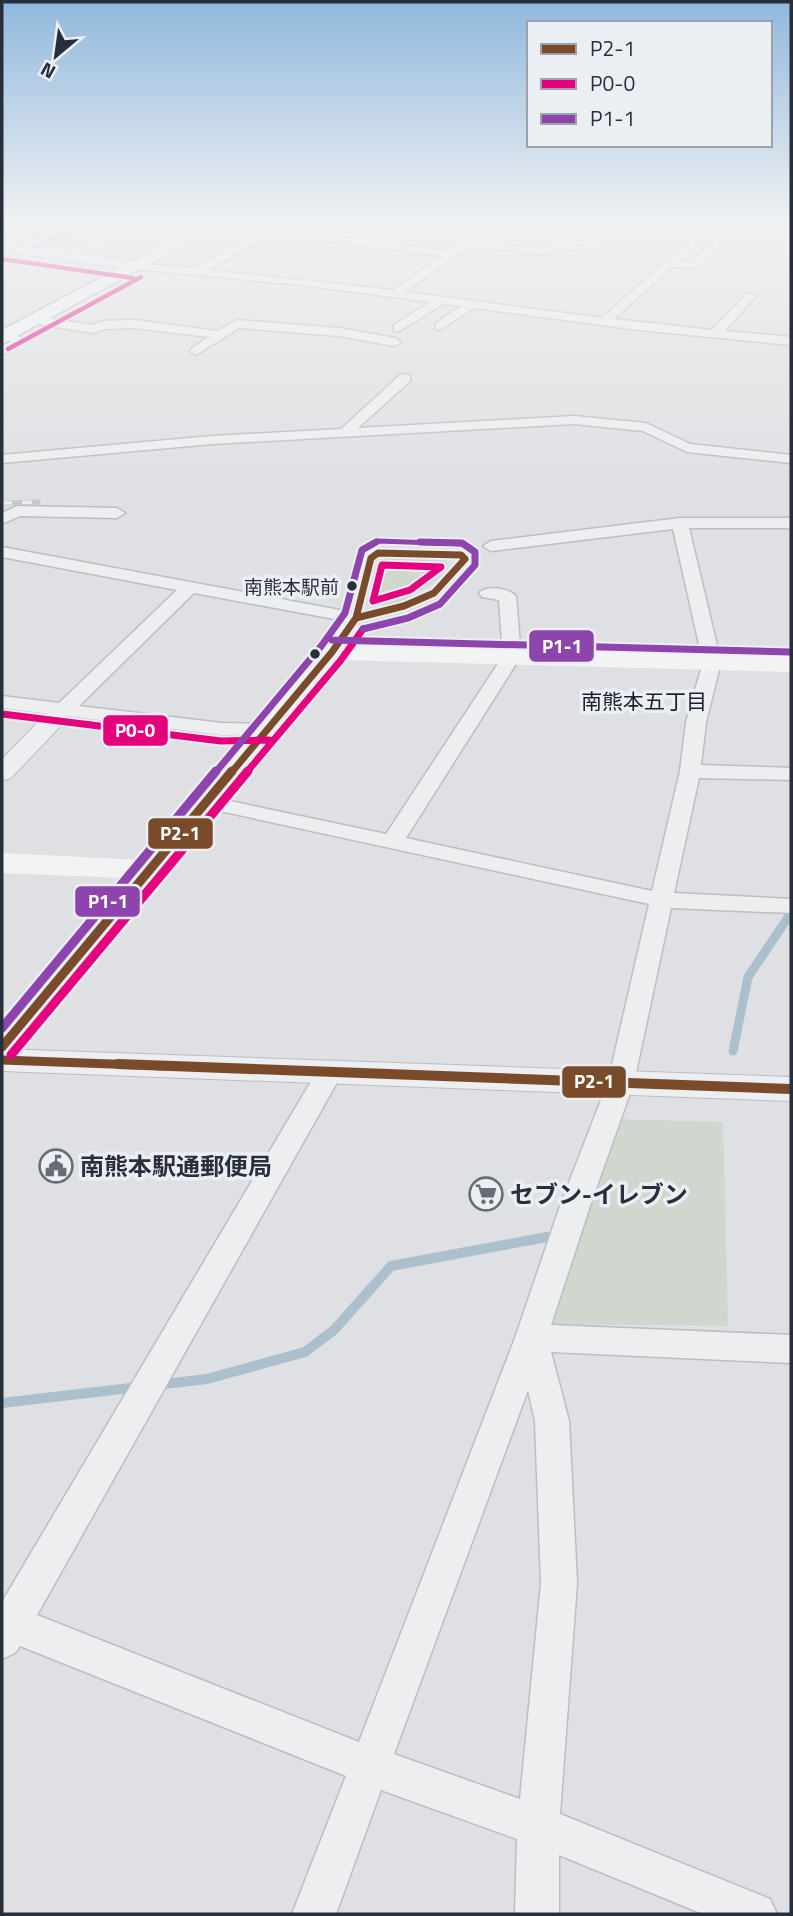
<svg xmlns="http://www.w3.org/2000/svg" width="793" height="1916" viewBox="0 0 793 1916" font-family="'Titillium Web','Noto Sans JP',sans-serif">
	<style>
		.green { fill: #cfd7ce }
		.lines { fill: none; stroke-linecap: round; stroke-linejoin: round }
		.stream-far2 { stroke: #acbfcd; stroke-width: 4.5 }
		.stream-far1 { stroke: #acbfcd; stroke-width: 9 }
		.stream { stroke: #acbfcd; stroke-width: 10 }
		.river { fill: #acbfcd; fill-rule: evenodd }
		.minor-casing { stroke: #bcbec1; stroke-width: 3 }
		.tertiary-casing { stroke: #bcbec1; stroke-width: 2 }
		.trunk-casing { stroke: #b0b3b8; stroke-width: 3 }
		.minor { fill: #edeef0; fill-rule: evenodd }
		.tertiary { fill: #edeef0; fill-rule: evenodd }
		.secondary { fill: #f2f4f4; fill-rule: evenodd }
		.trunk { fill: #f2f4f4; fill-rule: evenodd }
		.rail-casing { stroke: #c6c8cb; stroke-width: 5 }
		.rail { stroke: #ebeff3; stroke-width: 3.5; stroke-dasharray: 10; stroke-linecap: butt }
		.bus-1-far2-casing { stroke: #ebeff3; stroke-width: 11 }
		.bus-1-far1-casing { stroke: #ebeff3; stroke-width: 14 }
		.bus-1-casing { stroke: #ebeff3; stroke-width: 16 }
		.bus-2-far2-casing { stroke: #ebeff3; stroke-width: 7 }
		.bus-2-far1-casing { stroke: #ebeff3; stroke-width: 11 }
		.bus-2-casing { stroke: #ebeff3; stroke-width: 14 }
		.bus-3-far2-casing { stroke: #ebeff3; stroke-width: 9 }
		.bus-3-far1-casing { stroke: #ebeff3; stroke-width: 11 }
		.bus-3-casing { stroke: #ebeff3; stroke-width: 14 }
		.bus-1-far2 { stroke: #7a4b2a; stroke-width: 7 }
		.bus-1-far1 { stroke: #7a4b2a; stroke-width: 9 }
		.bus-1 { stroke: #7a4b2a; stroke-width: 10 }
		.bus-2-far2 { stroke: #e5007d; stroke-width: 4.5 }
		.bus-2-far1 { stroke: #e5007d; stroke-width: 7 }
		.bus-2 { stroke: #e5007d; stroke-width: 9 }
		.bus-3-far2 { stroke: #8e44ad; stroke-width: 5 }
		.bus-3-far1 { stroke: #8e44ad; stroke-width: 7 }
		.bus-3 { stroke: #8e44ad; stroke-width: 9 }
		.bus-dot { fill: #262f3b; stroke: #ebeff3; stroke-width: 2.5 }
		.labels { text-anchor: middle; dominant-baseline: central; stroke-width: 7; stroke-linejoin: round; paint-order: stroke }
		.far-bus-label { font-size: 19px; fill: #262f3b; stroke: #ebeff3; text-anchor: end }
		.far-neighbourhood-label { font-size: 21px; fill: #19202b; stroke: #ebeff3 }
		.poi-label { font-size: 24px; font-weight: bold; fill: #262f3b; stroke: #ebeff3; text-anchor: start }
		.line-badge { stroke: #ebeff3; stroke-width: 2.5 }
		.badge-label { font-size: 19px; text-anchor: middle; font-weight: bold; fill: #fff }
	</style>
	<rect width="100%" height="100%" fill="#dee0e3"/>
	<path class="green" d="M387,558L442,559L447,563C440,588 409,590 397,608L374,603L379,562Z
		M608,1119L723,1122L728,1326L552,1324L589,1212Z"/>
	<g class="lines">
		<path class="stream-far2" d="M225,261L272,235"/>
		<path class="stream-far1" d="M733,1051L748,977L791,913"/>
		<path class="stream" d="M156,1385L207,1379L305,1352L334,1330L391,1266L547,1237
			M2,1403L139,1387"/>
		<path class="river" d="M65,222H92L89,226L39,252H23L20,247L23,242Z"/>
		<defs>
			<path id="minor" d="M2,222L56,228L68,222H81L19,253L15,252V248L47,233L2,226Z
				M135,222H149L69,259L60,257Z
				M283,222H296L207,270L393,290L442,256L301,238V234L321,222H333L315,234L450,251L478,231L419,222L485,226L490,222H502L477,241L545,249L558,242L582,246L605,230L617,226L606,222H639L702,230L710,222H721L679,261L691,262L734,222H745L697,268L672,267L614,319L712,330L746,294L750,293L756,296L725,331L791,337V345L638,330L474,308L440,330L436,329V323L461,306L443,304L398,332L394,331V325L430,302L302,285L135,269L130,266L135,263L193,268ZM628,227L695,235L602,318L405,292L469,246L547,255L560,248L584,252Z
				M756,222H791V228Z
				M36,316L91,325L103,321L134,320L218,331L237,320L339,328L395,338L401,342L395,346L339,336L239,328L196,355L190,351L192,348L209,337L134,328L105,329L92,333L32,323L30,320Z
				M9,330L26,341L2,355V346L11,341L2,339V331Z
				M405,374L410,375V381L358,428L574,416L646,423L690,444L791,455V463L687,452L643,431L574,424L212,444L2,463V455L212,436L341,429L400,375Z
				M17,506L117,508L125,513L117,518L20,516L2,524V513Z
				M680,518H791V528H689L721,662L706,722L701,765L791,768V780L699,778L674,893L791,899V913L671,908L634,1082L591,1203L551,1325L791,1335V1363L551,1352L569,1421L577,1583L560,1814L770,1899L777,1914H703L559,1855V1914H515L517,1839L381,1790L336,1914H292L346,1776L20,1646L15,1653L2,1659V1602L322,1063L331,1061L340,1063L344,1070L37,1615L359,1742L515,1338L561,1203L608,1082L649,904L206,808L198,807L195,802L198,797L206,796L386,834L503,656L499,600L482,597L479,593C487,585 508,588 516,596L521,656L406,838L652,891L680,771L686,722L703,662L673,529L491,551L483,546L491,541ZM528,1390L535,1421L541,1583L520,1799L394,1754Z
				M2,547L356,613L365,618L356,623L194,593L79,706L222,723L276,724L279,728L276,732L269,734L222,735L2,708V696L59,703L177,590L2,557Z"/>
			<path id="tertiary" d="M2,243L135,262L142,266L135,270L2,251Z
				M349,619L357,621L360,626L340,657H324L321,652L341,621Z
				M63,703L71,705L75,710L71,715L11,778L2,781V759L55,705Z
				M2,1049L791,1077V1101L2,1071Z"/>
			<path id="trunk" d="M206,222H226L2,344V330Z"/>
		</defs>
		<use href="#minor" class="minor-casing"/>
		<use href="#tertiary" class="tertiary-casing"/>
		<use href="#trunk" class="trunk-casing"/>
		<use href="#minor" class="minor"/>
		<use href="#tertiary" class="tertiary"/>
		<path class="secondary" d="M332,644L791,656V672L339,660L15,1056L2,1060V1023L125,878L2,873V853L141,860L323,646Z"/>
		<use href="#trunk" class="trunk"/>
		<defs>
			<path id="rail" d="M2,503L38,502"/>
		</defs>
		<use href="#rail" class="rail-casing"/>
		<use href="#rail" class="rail"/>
		<defs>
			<path id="bus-1-far2" d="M378,553L461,555L465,559L434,593L404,606L356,618L371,558Z
				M231,773L332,652L356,618"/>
			<path id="bus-1-far1" d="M2,1047L232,771
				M2,1060L166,1066"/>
			<path id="bus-1" d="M118,1064L791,1089"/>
			<path id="bus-2-far2" d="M2,259L133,278
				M8,349L141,277"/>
			<path id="bus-2-far1" d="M382,565L441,567L410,590L373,601Z
				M2,714L221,741L269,740
				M246,773L341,660L363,629"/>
			<path id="bus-2" d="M11,1055L248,771"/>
			<path id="bus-3-far2" d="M373,544L378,541L463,544"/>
			<path id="bus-3-far1" d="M363,629L408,618L440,604L475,565V552L462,543L420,542
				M332,640L791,652
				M215,773L322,645L345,613L362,550L376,542"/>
			<path id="bus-3" d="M2,1028L216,771"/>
		</defs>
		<use href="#bus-1-far2" class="bus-1-far2-casing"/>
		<use href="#bus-1-far1" class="bus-1-far1-casing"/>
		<use href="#bus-1" class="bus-1-casing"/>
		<use href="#bus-2-far2" class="bus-2-far2-casing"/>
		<use href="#bus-2-far1" class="bus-2-far1-casing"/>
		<use href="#bus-2" class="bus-2-casing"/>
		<use href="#bus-3-far2" class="bus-3-far2-casing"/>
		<use href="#bus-3-far1" class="bus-3-far1-casing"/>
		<use href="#bus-3" class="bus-3-casing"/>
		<use href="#bus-1-far2" class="bus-1-far2"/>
		<use href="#bus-1-far1" class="bus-1-far1"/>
		<use href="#bus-1" class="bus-1"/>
		<use href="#bus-2-far2" class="bus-2-far2"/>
		<use href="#bus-2-far1" class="bus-2-far1"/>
		<use href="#bus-2" class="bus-2"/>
		<use href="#bus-3-far2" class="bus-3-far2"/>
		<use href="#bus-3-far1" class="bus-3-far1"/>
		<use href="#bus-3" class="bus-3"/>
	</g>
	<linearGradient id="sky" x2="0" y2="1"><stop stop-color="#90b8dd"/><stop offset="0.45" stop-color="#f0f1f2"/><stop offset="1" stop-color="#f0f1f2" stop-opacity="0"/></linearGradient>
	<rect width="793" height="490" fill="url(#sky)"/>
	<defs>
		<symbol id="civic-ring" viewBox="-11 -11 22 22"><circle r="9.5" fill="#ebeff3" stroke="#666d76" stroke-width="1.5"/><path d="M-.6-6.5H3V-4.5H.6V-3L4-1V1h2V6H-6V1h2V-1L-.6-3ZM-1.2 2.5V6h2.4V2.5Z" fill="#666d76"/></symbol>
		<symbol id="supermarket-ring" viewBox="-11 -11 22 22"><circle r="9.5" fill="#ebeff3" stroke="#666d76" stroke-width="1.5"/><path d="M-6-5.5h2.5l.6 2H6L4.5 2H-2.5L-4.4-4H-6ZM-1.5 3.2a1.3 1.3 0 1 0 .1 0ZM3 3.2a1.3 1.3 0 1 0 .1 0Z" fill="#666d76"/></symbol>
	</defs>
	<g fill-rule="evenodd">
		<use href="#civic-ring" x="37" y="1147" width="38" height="38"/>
		<use href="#supermarket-ring" x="467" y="1175" width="38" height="38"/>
	</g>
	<g class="bus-dot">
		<circle cx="352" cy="586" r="6"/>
		<circle cx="315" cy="654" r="6"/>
	</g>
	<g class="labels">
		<g class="far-bus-label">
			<text x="339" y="586">南熊本駅前</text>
		</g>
		<g class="far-neighbourhood-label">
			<text x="644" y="701">南熊本五丁目</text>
		</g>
		<g class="poi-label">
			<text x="80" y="1166">南熊本駅通郵便局</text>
			<text x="510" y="1194">セブン-イレブン</text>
		</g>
	</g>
	<g class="line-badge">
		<rect x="528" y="629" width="67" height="34" rx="7" fill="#8e44ad"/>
		<rect x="102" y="714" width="67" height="33" rx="7" fill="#e5007d"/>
		<rect x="147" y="817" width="67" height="33" rx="7" fill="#7a4b2a"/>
		<rect x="74" y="885" width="67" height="33" rx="7" fill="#8e44ad"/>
		<rect x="561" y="1065" width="66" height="34" rx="7" fill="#7a4b2a"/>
	</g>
	<g class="badge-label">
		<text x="562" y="653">P1-1</text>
		<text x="135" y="737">P0-0</text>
		<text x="180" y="840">P2-1</text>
		<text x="108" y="908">P1-1</text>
		<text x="594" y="1088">P2-1</text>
	</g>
	<rect width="793" height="1916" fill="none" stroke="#262f3b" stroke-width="7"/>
	<rect x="527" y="21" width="245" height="126" fill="#ebeff3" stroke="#9ca2a9" stroke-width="2"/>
	<rect x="541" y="44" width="35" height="10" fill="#7a4b2a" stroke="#9ca2a9" stroke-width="2"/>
	<text x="590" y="56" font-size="21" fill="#262f3b">P2-1</text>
	<rect x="541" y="79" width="35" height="10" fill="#e5007d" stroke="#9ca2a9" stroke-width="2"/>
	<text x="590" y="91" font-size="21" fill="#262f3b">P0-0</text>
	<rect x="541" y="114" width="35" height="10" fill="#8e44ad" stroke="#9ca2a9" stroke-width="2"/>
	<text x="590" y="126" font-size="21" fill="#262f3b">P1-1</text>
	<g transform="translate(56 56) rotate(209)" stroke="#ebeff3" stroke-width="5" paint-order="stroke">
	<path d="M0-5L12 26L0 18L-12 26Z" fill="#262f3b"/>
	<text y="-10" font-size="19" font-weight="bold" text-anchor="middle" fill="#262f3b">N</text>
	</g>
</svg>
